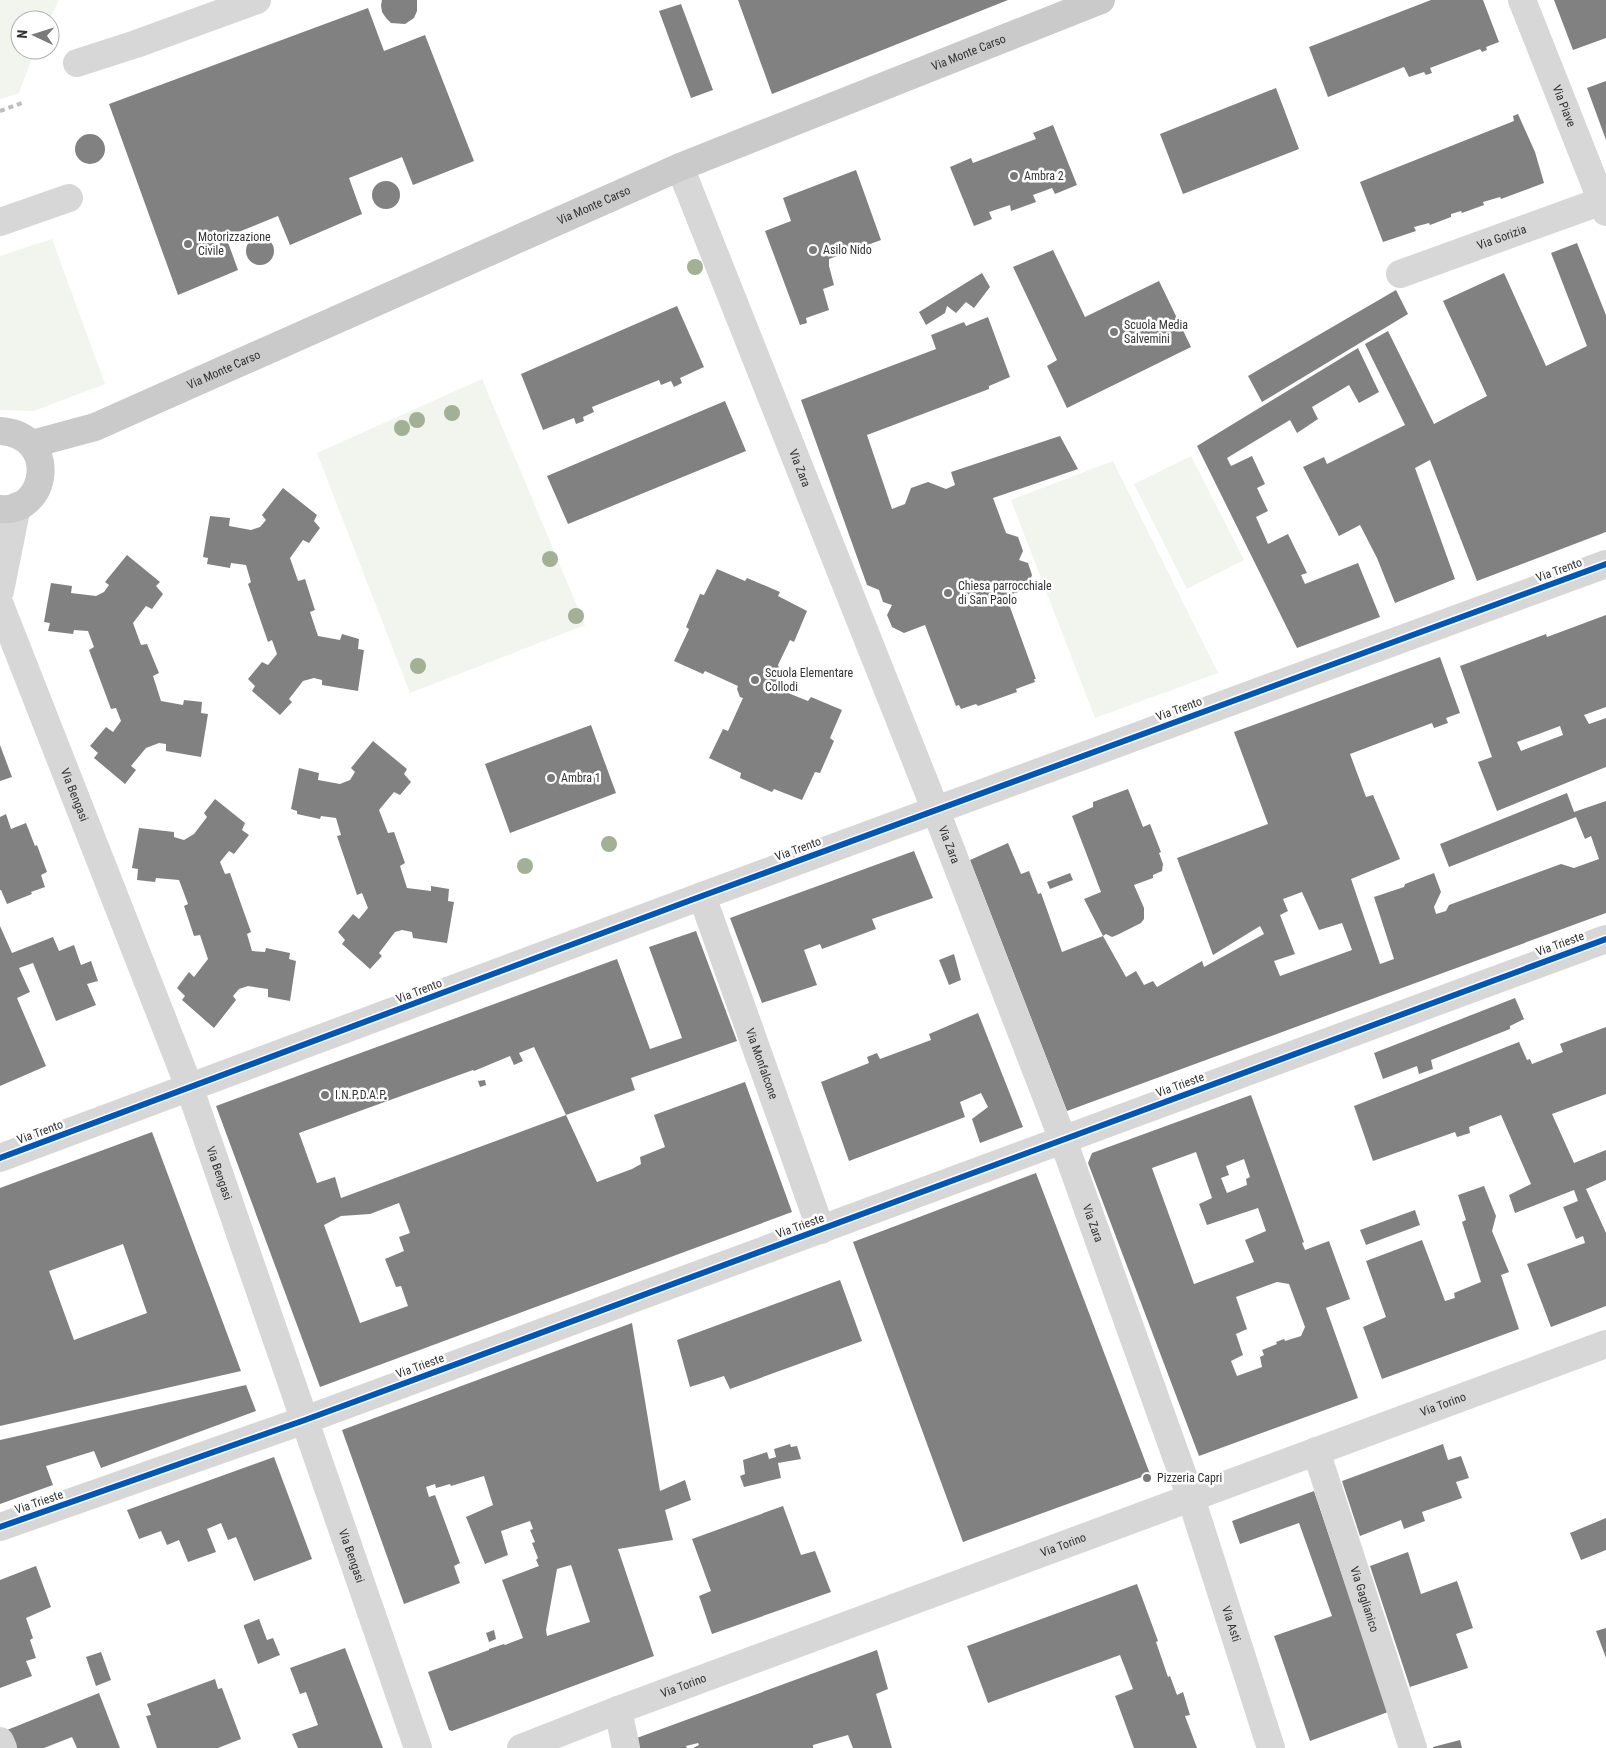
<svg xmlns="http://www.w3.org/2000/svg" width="1606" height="1748" viewBox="0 0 1606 1748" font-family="'Roboto Condensed',sans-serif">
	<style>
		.green { fill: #f1f5ed }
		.building { fill: #818181; fill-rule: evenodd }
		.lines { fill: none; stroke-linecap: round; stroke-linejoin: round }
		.minor { stroke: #d7d7d7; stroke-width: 28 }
		.major { stroke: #cacaca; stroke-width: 28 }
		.rail { stroke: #bebebe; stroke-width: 4; stroke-dasharray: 5 4; stroke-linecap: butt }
		.cycleway-casing { stroke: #fff; stroke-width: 9 }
		.cycleway { stroke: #0057b8; stroke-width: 6 }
		.tree { fill: #a2b095 }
		.poi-dot { fill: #7a7a7a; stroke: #fff; stroke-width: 2 }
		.labels { text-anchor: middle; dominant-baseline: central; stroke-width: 5; stroke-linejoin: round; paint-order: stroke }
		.street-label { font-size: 12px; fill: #333; stroke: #fff }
		.poi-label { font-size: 12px; fill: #333; stroke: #fff; text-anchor: start }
	</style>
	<rect width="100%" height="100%" fill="#fff"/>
	<path class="green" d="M0,0H59L49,20H20V50H35L19,93L0,99Z
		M52,239L105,384L34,411L0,410V256Z
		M482,379L585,625L410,693L317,453Z
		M1191,456L1244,560L1187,589L1134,484Z
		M1113,461L1218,673L1095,718L1011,500Z"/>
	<path class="building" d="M382,0H417V11L414,18L405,24L391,23L386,18L382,12L381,5Z
		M738,0H1008L772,94Z
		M1431,0H1483L1499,42L1486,47L1487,50L1482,52L1480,49L1430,68L1432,73L1426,75L1424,72L1409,77L1404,67L1328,97L1309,47Z
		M1554,0H1606V38L1573,50Z
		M681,4L713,90L691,98L659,11Z
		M368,8L384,51L425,35L474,161L413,185L402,157L349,178L362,214L290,245L278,216L226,237L238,270L178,295L109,104Z
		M1606,81V140L1587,88Z
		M1276,88L1299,149L1183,194L1160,134Z
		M1518,114L1535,152L1544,183L1501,199L1500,197L1483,202L1484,205L1462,213L1461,211L1451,214V217L1430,225L1429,223L1414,227L1416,231L1383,242L1360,182L1514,121L1513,116Z
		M1053,125L1077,185L1055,194L1052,188L1033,195L1036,202L1011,211L1010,205L989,212L992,219L974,226L950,167L971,158L973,163L1036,139L1033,133Z
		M75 149a15 15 0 1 1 30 0a15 15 0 1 1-30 0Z
		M856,170L881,240L829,259V266L834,285L823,289L829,310L806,318L807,323L800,325L765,231L791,221L783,198Z
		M372 195a14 14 0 1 1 28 0a14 14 0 1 1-28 0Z
		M246 251a14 14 0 1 1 28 0a14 14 0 1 1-28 0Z
		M1577,243L1606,315V532L1477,581L1430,460L1415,468L1455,579L1395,603L1377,558L1360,525L1339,536L1303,467L1324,457L1327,464L1405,425L1365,344L1388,331L1434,424L1487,396L1443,301L1504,273L1546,366L1587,346L1551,253Z
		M1053,250L1085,317L1159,281L1191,347L1067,408L1047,366L1057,360L1013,267Z
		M982,273L990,287L974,308L966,302L956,313L947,306L945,313L926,325L919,312Z
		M1396,290L1408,314L1262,402L1248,376Z
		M677,306L704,367L680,378L682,383L674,387L671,381L661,385L659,380L592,407L594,412L583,417L584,421L576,424L574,418L543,430L521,374Z
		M988,317L1010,377L989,386V389L867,435L892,509L905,504L911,488L928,482L946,489L955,485L951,472L1060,436L1078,469L993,498L1006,533L1018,537L1023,551L1019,560L1028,563L1032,575L1027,589L1006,596L1036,679H1034L1035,682L1016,689L1017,692L978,706L976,704L961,709L959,705L956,706L925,625L904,633L892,627L887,615L892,605L883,602L879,590L867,585L801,400L936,349L931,335L964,322L966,326Z
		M1358,348L1379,392L1359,403L1349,385L1312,407L1318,419L1297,433L1290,420L1227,458L1231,466L1252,456L1265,484L1257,488L1268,511L1256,517L1268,544L1288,534L1307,573L1301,575L1305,584L1358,563L1380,617L1297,648L1197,446Z
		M725,401L746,451L568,524L547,476Z
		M283,488L317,515L314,521L320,528L309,543L303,540L290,558L298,581L305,579L315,610L310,612L318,636L340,640L342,634L359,639L358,649L364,650L358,691L322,685V680L314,678L303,681L289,699L292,702L280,715L252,691L255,686L248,679L262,662L268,665L277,654L272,640L268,642L248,584L251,582L246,565L231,563L230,568L207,564L208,558L203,557L210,516L230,518L229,526L251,530L260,527L266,520L262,515Z
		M127,555L160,582L156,586L163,594L152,609L146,606L133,623L141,645L147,644L159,673L153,676L161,701L183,705L184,700L202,702L201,713L208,714L201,757L166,751V744L159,743L146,748L131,766L136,770L125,784L94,758L98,753L90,746L106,727L113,732L121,721L116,708L111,709L89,650L94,647L88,631L74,630L73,634L48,631L50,623L44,622L51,583L72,586L71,593L96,596L104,592L109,585L105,582Z
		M717,569L745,581L747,578L780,592L778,596L807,611L794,642L790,640L778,665L788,693L808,701L811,697L842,710L830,738L834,741L820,773L815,772L802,800L774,789L772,792L740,778L741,773L709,758L723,729L728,731L743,698L740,697L737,689L738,686L705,671L703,674L674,661L689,629L686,627L700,594L704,595Z
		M1606,615V707L1584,715L1589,724L1606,718V767L1497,811L1478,762L1492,757L1460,666L1546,634L1547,637ZM1560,726L1563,735L1521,751L1517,742Z
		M1440,657L1460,713L1446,718L1448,723L1434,728L1432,723L1350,754L1366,797L1373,795L1400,859L1351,879L1380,964L1394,959L1374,897L1404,887L1405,884L1434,873L1441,892L1434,907L1436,914L1446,911L1449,905L1561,864L1574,868L1599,859L1591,836L1585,839L1576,817L1449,867L1440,844L1567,793L1574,812L1606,801V913L1067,1111L970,860L1008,843L1021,874L1029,871L1038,894L1041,893L1062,952L1103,936L1126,977L1136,971L1144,985L1153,981L1157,987L1202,961L1204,967L1264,934L1260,926L1213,955L1177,858L1268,824L1234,732ZM1302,892L1319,930L1342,923L1352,950L1280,976L1274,961L1295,954L1280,915L1288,911L1283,899Z
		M591,725L616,793L510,833L485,764Z
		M373,741L407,769L404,774L411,782L400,795L394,792L379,810L388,833L394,832L405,863L400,866L407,888L431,891V886L449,889L448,901L454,902L447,943L413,938L412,932L402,930L395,932L379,953L382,956L370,969L342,944L345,940L338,932L353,914L359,919L368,908L362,893L357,895L337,836L341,835L336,818L321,816L320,819L297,814V811L291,809L299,768L319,773L318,780L340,784L350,780L355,772L351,768Z
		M0,745L12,777L0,781Z
		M1128,789L1143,827L1150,824L1161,852L1159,853L1163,864L1162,871L1153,875V878L1134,885L1144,908V919L1141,923L1117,935L1112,937L1106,934L1103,936L1084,899L1101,892L1072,816L1093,807V802Z
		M215,799L245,823L242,830L249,835L234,854L229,851L220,862L225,874L230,873L251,932L247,934L252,951L265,952L266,948L290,953L289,959L296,961L290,1001L268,997V989L248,986L239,989L233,996L236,1000L214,1028L182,1000L185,996L177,988L189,972L194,977L208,959L200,935L194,936L184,906L188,904L179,880L156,878L155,882L137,880L138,869L132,868L139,828L174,832V837L184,840L194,834L207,817L204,813Z
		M6,814L11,829L26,823L35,846L37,845L47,872L41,875L45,887L31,892L32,894L7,904L1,890H0V817Z
		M914,851L933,898L872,919L876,929L822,949L820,944L804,950L817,985L762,1003L730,918Z
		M1070,873L1073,880L1050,889L1047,882Z
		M0,926L12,953L53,937L59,951L74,945L81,965L91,961L98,981L87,984L96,1005L56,1021L33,963L19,968L30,992L17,998L46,1066L0,1086Z
		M696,931L737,1041L631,1078L635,1090L566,1115L597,1182L632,1169L641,1164L640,1157L665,1147L654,1115L745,1082L792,1212L320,1387L216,1106L617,959L650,1049L682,1038L649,947ZM534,1047L566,1115L341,1198L335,1177L317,1183L299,1133L473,1070L474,1071L510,1056L514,1065L523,1061L519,1053ZM399,1203L410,1233L399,1237L404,1251L385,1259L396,1287L401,1286L408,1306L360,1323L324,1225L341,1216L370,1214Z
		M954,954L961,980L949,985L939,960Z
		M1515,998L1524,1019L1510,1026V1029L1431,1060L1433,1069L1419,1074L1417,1066L1383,1079L1374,1053Z
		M978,1013L1023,1127L980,1143L972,1119L988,1107L981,1093L960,1102L965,1117L849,1161L821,1082L869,1063L867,1057L877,1053L880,1059L931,1040L929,1034Z
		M1606,1027V1094L1552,1114L1574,1163L1606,1150V1180L1586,1189L1606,1233V1306L1551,1327L1527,1264L1585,1243L1583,1236L1576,1239L1563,1207L1578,1201L1574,1190L1515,1213L1509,1195L1531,1184L1501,1115L1469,1127L1470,1133L1457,1137L1455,1132L1373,1161L1354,1106L1519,1042L1527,1060L1530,1059L1532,1064L1563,1052L1560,1044Z
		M485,1080L486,1085L480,1087L478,1081Z
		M1251,1095L1304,1242L1302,1243L1305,1250L1329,1241L1350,1299L1326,1308L1358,1398L1199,1456L1088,1163L1092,1153ZM1196,1152L1212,1198L1199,1204L1207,1225L1258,1208L1266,1231L1245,1240L1254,1262L1194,1284L1152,1168ZM1244,1159L1250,1177L1246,1179L1247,1185L1227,1193L1221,1178L1229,1175L1226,1166ZM1277,1282L1289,1284L1305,1327L1301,1336L1285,1341L1284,1339L1276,1342L1277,1344L1262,1350L1264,1355L1260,1357L1262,1367L1237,1376L1231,1361L1243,1355L1236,1334L1247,1329L1236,1297Z
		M152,1132L241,1371L0,1426V1188ZM123,1244L147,1313L74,1340L49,1271Z
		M1036,1173L1150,1474L963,1542L853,1242Z
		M1484,1186L1496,1216L1492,1231L1509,1272L1501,1275L1519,1329L1382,1379L1363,1327L1386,1317L1366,1261L1422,1240L1445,1301L1455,1298L1454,1293L1481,1282L1462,1222L1466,1220L1458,1195Z
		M1415,1210L1420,1225L1366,1245L1360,1230Z
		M840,1280L862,1341L730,1389L724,1376L690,1387L677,1340Z
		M632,1323L660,1491L685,1480L691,1500L665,1510L673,1540L618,1549L654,1656L452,1731L449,1730L428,1672L489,1650V1649L504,1644L505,1645L523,1638L502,1580L539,1566L536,1560L538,1558L532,1543L535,1542L530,1530L533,1529L530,1521L501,1531L508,1555L485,1564L466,1517L493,1505L484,1476L451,1486L450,1484L436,1488L435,1484L426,1487L429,1497L435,1495L460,1563L454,1566L460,1583L404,1604L342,1430ZM571,1565L590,1622L547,1636L546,1630L557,1569Z
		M246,1385L256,1411L101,1468L94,1451L46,1466L53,1485L0,1504V1440Z
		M790,1444L791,1447L797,1446L801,1459L778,1463L781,1478L744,1487L740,1476L745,1474L743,1460L767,1452L769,1459L776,1457L774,1449Z
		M1443,1444L1448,1460L1461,1456L1469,1478L1456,1482L1462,1498L1422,1512L1425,1521L1404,1529L1401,1520L1360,1536L1342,1481Z
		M274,1457L312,1559L254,1581L236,1537L228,1540L221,1523L207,1529L216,1552L188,1562L179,1540L167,1545L161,1531L139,1539L127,1510Z
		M1314,1491L1388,1712L1310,1741L1274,1636L1332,1616L1299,1523L1240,1544L1232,1521Z
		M783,1506L801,1555L815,1551L831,1592L712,1634L699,1596L711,1591L692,1539Z
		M1606,1518V1550L1581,1560L1570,1533Z
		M1408,1552L1421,1594L1457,1581L1473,1628L1456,1634L1468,1668L1410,1687L1370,1566Z
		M36,1566L51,1607L26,1618L33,1638L30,1640L36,1658L26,1661L32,1676L0,1688V1580Z
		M1137,1584L1158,1641L1156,1642L1168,1677L1170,1676L1177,1695L1183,1692L1190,1715L1185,1716L1197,1748H1134L1115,1696L1133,1689L1120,1655L988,1703L967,1646Z
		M259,1619L267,1640L273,1638L280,1655L258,1664L244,1627V1625Z
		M1606,1628V1658L1596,1631Z
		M494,1630L496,1639L489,1642L486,1633Z
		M345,1648L383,1748H298L292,1734L318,1725L306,1692L300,1694L290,1668Z
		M877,1650L888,1689L876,1694L892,1748H853L848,1735L813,1745V1748H693L699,1745L698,1743L686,1746L687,1748H636L634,1739Z
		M101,1652L111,1680L96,1686L86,1657Z
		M215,1679L218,1689L222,1688L241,1739L218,1748H157L146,1716L151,1715L147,1704Z
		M99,1693L120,1748H77L72,1737L44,1748H13L7,1730Z
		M1460,1740L1462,1748H1433V1747Z"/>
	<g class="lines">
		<g class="minor">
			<path id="s1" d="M1522,0L1606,212"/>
			<path d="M77,63L136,44L257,0"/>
			<path id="s2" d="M680,167L936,811L1063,1140L1191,1498L1271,1748"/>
			<path d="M0,222L69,198"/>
			<path id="s3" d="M1400,274L1602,201"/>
			<path d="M0,591L17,506"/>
			<path id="s4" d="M0,605L190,1089L418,1748"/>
			<path id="s5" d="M702,896L821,1230"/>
			<path d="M0,1158L702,896L1606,564"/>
			<path id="s6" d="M1316,1451L1413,1748"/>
			<path d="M0,1527L305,1420L1606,939"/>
			<path d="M618,1710L626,1748"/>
			<path d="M0,1741L3,1748"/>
			<path id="s7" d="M521,1748L618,1710L1606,1344"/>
		</g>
		<g class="major">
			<path d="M0,431C60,435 48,514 0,509"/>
			<path id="s8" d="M32,444L95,427L680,167L1101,0"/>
		</g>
		<path class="rail" d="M0,111L22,103"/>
		<defs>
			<path id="cycleway" d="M0,1158L702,896L1606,564
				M0,1527L305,1420L1606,939"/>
		</defs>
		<use href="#cycleway" class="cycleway-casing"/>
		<use href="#cycleway" class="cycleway"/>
	</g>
	<g class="tree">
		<circle cx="695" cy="267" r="8"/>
		<circle cx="452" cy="413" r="8"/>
		<circle cx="417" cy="420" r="8"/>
		<circle cx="402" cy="428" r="8"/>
		<circle cx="550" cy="559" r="8"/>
		<circle cx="576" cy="616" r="8"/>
		<circle cx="418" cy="666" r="8"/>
		<circle cx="609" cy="844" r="8"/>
		<circle cx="525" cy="866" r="8"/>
	</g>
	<g class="poi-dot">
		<circle cx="1014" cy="176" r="5"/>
		<circle cx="188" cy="244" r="5"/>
		<circle cx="813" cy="250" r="5"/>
		<circle cx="1114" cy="332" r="5"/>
		<circle cx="948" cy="593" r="5"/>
		<circle cx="755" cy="680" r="5"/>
		<circle cx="551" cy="778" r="5"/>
		<circle cx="325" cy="1095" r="5"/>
		<circle cx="1147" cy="1478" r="5"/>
	</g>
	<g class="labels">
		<g class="street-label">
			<text stroke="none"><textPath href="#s8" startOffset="1016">Via Monte Carso</textPath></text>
			<text stroke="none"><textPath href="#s1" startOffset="114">Via Piave</textPath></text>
			<text stroke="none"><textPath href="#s8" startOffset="611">Via Monte Carso</textPath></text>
			<text stroke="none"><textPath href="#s3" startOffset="108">Via Gorizia</textPath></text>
			<text stroke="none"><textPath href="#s8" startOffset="206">Via Monte Carso</textPath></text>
			<text stroke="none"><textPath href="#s2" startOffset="324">Via Zara</textPath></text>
			<text transform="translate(1559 570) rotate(-20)">Via Trento</text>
			<text transform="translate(1179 709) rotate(-20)">Via Trento</text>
			<text stroke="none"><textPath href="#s4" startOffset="204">Via Bengasi</textPath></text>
			<text stroke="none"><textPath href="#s2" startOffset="729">Via Zara</textPath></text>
			<text transform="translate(798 849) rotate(-20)">Via Trento</text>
			<text transform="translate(1560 944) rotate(-20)">Via Trieste</text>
			<text transform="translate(419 991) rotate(-21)">Via Trento</text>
			<text stroke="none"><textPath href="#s5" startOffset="178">Via Monfalcone</textPath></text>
			<text transform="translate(1180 1085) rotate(-20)">Via Trieste</text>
			<text transform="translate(40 1132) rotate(-20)">Via Trento</text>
			<text stroke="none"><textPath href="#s4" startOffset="609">Via Bengasi</textPath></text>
			<text stroke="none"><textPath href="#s2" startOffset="1134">Via Zara</textPath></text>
			<text transform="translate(800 1226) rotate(-20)">Via Trieste</text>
			<text transform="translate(420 1366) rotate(-20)">Via Trieste</text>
			<text stroke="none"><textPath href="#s7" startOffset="984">Via Torino</textPath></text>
			<text transform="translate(39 1502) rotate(-19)">Via Trieste</text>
			<text stroke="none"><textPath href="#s7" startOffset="579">Via Torino</textPath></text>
			<text stroke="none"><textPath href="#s4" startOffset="1014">Via Bengasi</textPath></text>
			<text stroke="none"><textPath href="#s6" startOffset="156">Via Gaglianico</textPath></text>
			<text stroke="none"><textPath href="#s2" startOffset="1558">Via Asti</textPath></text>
			<text stroke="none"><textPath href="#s7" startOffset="174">Via Torino</textPath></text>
		</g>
		<g class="poi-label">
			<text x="1024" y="176">Ambra 2</text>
			<text x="198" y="237">Motorizzazione<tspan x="198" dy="14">Civile</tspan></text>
			<text x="823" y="250">Asilo Nido</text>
			<text x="1124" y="325">Scuola Media<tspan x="1124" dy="14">Salvemini</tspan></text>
			<text x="958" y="586">Chiesa parrocchiale<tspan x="958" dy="14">di San Paolo</tspan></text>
			<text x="765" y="673">Scuola Elementare<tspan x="765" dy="14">Collodi</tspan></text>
			<text x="561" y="778">Ambra 1</text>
			<text x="335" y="1095">I.N.P.D.A.P.</text>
			<text x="1157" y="1478">Pizzeria Capri</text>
		</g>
	</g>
	<g transform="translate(35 35) rotate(274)"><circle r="24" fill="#ffffff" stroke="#adadad"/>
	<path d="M0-4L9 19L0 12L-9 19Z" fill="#7a7a7a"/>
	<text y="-8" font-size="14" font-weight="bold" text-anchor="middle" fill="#333333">N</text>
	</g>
</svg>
